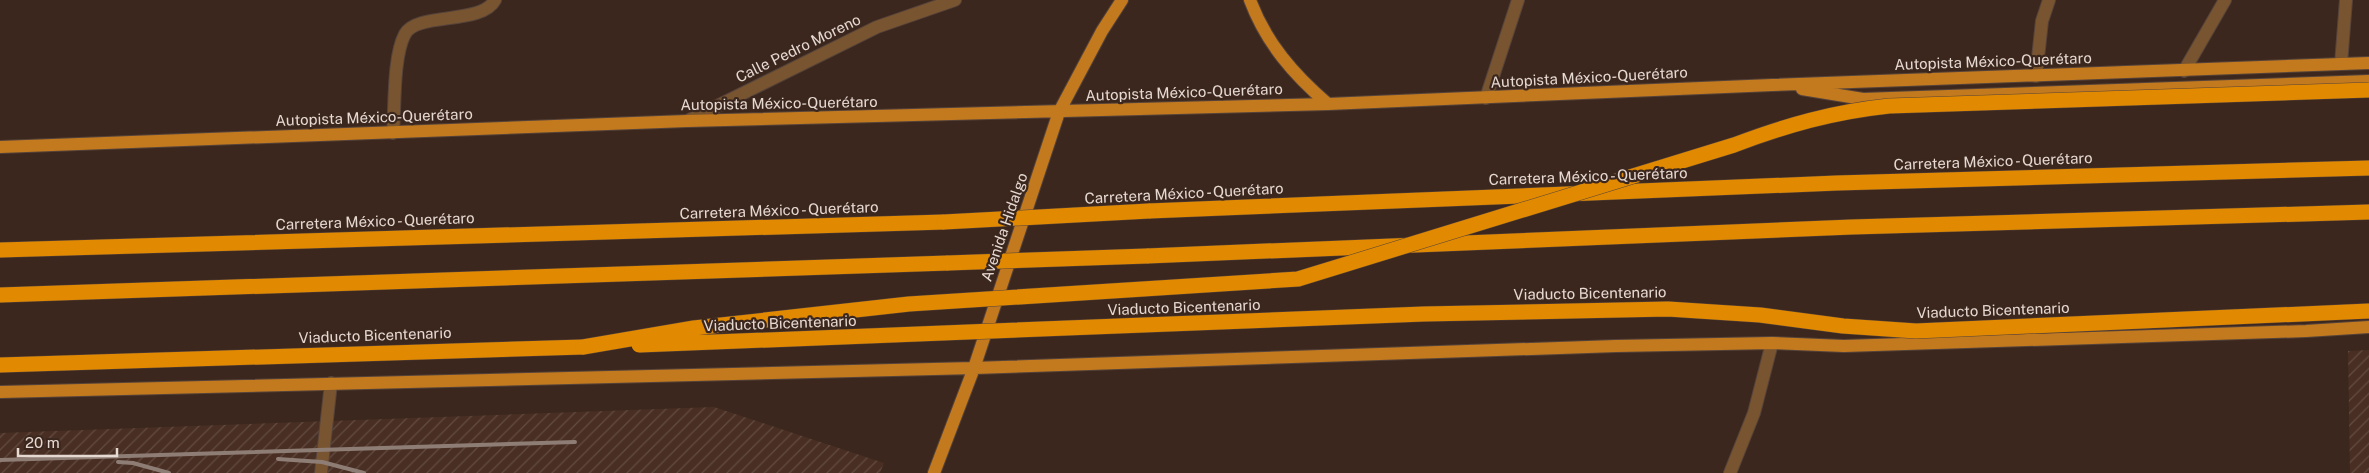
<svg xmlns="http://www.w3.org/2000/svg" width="2369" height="473" viewBox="0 0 2369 473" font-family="'Public Sans',sans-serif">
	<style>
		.industrial { fill: url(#industrial-furrows) }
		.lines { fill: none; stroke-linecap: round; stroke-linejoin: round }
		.minor-casing { stroke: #56433a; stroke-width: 14 }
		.major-casing { stroke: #56433a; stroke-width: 14 }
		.highway-casing { stroke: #56433a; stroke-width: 16 }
		.minor { stroke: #785530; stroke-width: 12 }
		.major { stroke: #c37a1e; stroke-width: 12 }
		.highway { stroke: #e08901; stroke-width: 15 }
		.rail { stroke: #8e7d75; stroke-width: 4 }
		.highway-bridge-casing { stroke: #56433a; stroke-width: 16; stroke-linecap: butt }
		.highway-bridge { stroke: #e08901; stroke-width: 15 }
		.labels { text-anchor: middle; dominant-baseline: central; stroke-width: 4.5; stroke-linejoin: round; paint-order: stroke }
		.street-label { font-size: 15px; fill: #e6d9d2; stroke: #3b271d }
	</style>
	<defs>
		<pattern id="industrial-furrows" width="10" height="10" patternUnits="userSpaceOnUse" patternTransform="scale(1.25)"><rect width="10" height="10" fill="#492e23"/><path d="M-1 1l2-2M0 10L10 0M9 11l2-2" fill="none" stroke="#634c42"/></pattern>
	</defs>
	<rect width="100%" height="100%" fill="#3b271d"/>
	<path class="industrial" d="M2369,350V473H2350L2348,351Z
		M714,407L884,463L880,473H0V433Z"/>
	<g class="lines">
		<defs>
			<path id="minor" d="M2341,64L2346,0
				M2184,71L2225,0
				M2036,76L2042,21L2049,0
				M1486,98L1518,0
				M687,121L877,27L955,0
				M393,133C395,106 393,56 405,34C416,12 482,25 495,0
				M321,473L331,383
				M1730,473L1754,413L1772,343"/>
			<path id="major" d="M1250,0C1266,43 1294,75 1328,104
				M1802,89L1863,99L2369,81
				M0,147L687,121L1328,104L1772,85L2369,63
				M0,392L974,368L1616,346L1772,343L1844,346L2306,331L2369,327
				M934,473L974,368L1059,112L1102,31L1122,0"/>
			<path id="highway" d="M1149,211L1837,183L2369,168
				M0,250L944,222
				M1147,256L1852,227L2369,212
				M0,295L948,263
				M0,365L583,347"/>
		</defs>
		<use href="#minor" class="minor-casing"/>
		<use href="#major" class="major-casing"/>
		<use href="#highway" class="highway-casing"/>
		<use href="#minor" class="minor"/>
		<use href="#major" class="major"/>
		<use href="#highway" class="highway"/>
		<path class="rail" d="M278,459L322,462L364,473
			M0,460L575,442
			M118,462L133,463L169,473"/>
		<defs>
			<path id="highway-bridge" d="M944,222L1149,211
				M948,263L1147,256
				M639,345L1424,314L1668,309L1760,315L1843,326L1916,331L2369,311
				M583,347L694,328L909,304L1298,279L1734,145C1787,125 1833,112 1889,106L2369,90"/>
		</defs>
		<use href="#highway-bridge" class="highway-bridge-casing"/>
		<use href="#highway-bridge" class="highway-bridge"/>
	</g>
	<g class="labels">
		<g class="street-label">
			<text transform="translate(798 48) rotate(-26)">Calle Pedro Moreno</text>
			<text transform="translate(1993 61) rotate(-2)">Autopista México-Querétaro</text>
			<text transform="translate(1589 77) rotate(-3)">Autopista México-Querétaro</text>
			<text transform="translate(1184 92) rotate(-2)">Autopista México-Querétaro</text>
			<text transform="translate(779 103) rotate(-1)">Autopista México-Querétaro</text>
			<text transform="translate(374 117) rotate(-2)">Autopista México-Querétaro</text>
			<text transform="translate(1993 161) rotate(-2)">Carretera México - Querétaro</text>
			<text transform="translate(1588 176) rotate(-2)">Carretera México - Querétaro</text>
			<text transform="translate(1184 193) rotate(-3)">Carretera México - Querétaro</text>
			<text transform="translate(779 210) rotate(-2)">Carretera México - Querétaro</text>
			<text transform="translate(375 221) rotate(-2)">Carretera México - Querétaro</text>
			<text transform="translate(1004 227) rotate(-71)">Avenida Hidalgo</text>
			<text transform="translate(1590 293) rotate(-1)">Viaducto Bicentenario</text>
			<text transform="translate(1184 307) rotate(-2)">Viaducto Bicentenario</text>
			<text transform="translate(1993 310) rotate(-2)">Viaducto Bicentenario</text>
			<text transform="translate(780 323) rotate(-2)">Viaducto Bicentenario</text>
			<text transform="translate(375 335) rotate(-2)">Viaducto Bicentenario</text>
		</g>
	</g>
	<path d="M18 448v8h99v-8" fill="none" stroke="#e6d9d2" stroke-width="2.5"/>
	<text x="25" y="448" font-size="15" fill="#e6d9d2" stroke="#3b271d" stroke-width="4" paint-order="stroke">20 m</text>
</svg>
